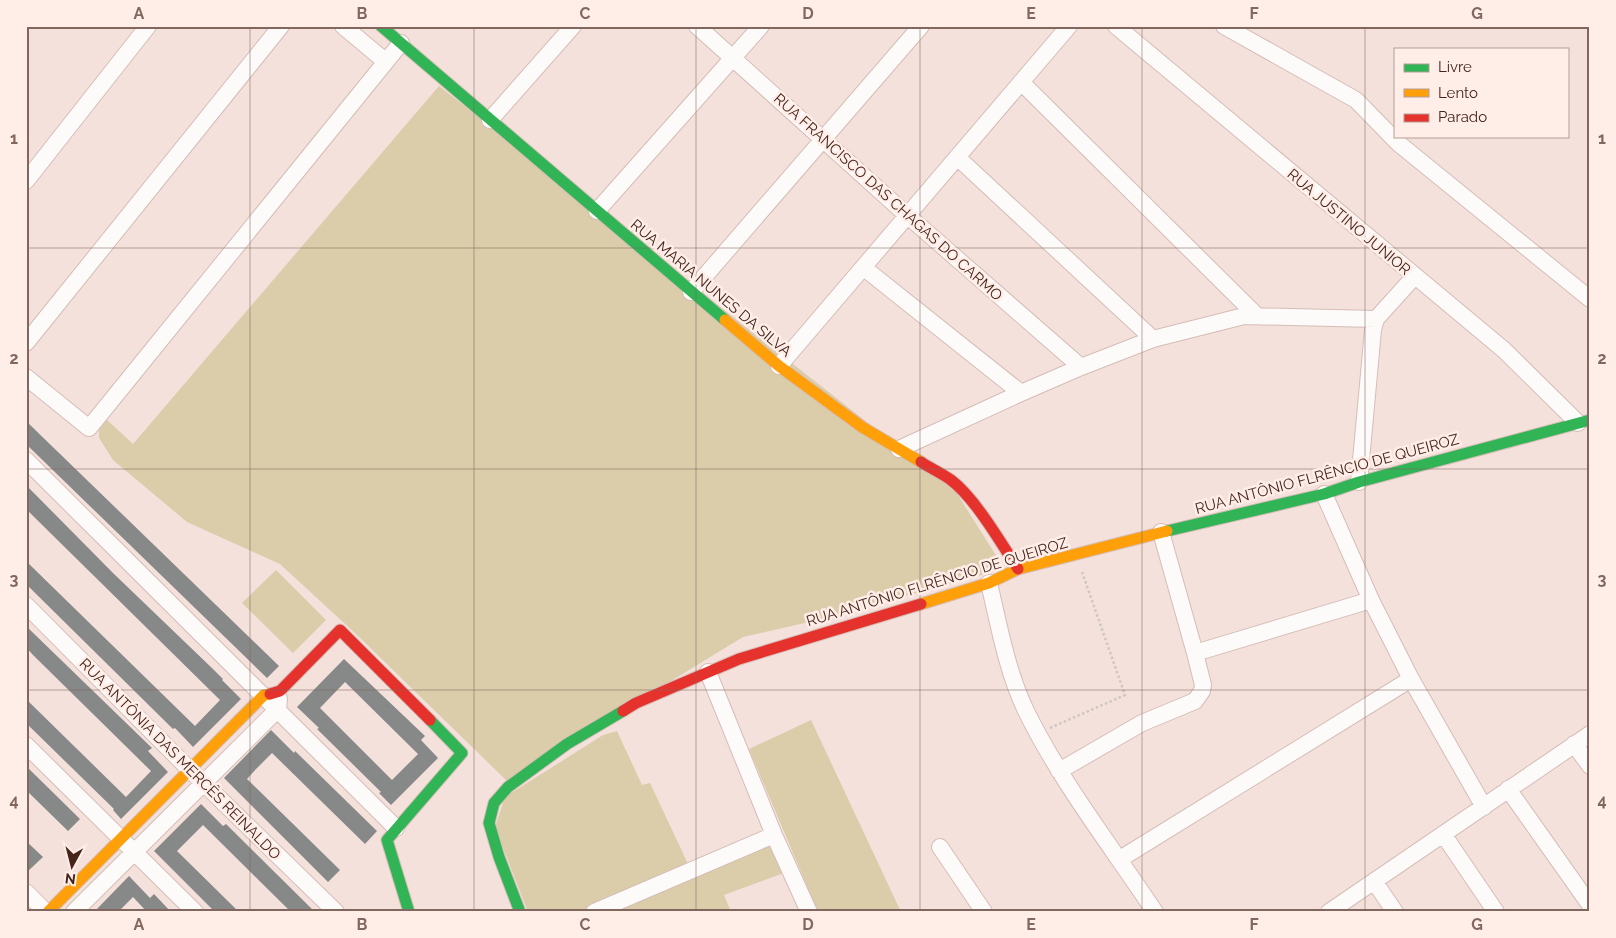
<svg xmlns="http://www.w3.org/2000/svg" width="1616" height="938" viewBox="0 0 1616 938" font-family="Raleway,sans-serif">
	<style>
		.green { fill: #dbccaa }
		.building { fill: #878888; fill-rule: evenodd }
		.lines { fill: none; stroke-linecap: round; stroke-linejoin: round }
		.street-casing { stroke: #d5bdb6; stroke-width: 18 }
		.fast-casing { stroke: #d5bdb6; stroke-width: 13 }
		.slow-casing { stroke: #d5bdb6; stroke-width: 13 }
		.jam-casing { stroke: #d5bdb6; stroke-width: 13 }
		.path { stroke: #cfc6c3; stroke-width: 2.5; stroke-dasharray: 2.5 2.5; stroke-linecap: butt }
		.street { stroke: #fdfafa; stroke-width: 16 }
		.fast { stroke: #30b455; stroke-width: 11 }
		.slow { stroke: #ff9f0a; stroke-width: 11 }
		.jam { stroke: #e5322d; stroke-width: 11 }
		.grid { fill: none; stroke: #82675f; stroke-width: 1; stroke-opacity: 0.55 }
		.labels { text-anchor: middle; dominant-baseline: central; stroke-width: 5; stroke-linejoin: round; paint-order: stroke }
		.street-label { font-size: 15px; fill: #45251b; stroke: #ffede8 }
		.neatline { fill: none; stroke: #82675f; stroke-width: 2 }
		.grid-label { font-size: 16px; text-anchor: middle; font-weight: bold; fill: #82675f }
	</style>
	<rect width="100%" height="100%" fill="#f4e1dc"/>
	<path class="green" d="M439,86L956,492L997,557L995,567L985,574L822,619L743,637L507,781L356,634L280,564L187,522L113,460L99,438V420L104,417L133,444Z
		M276,570L326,620L293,653L242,603Z
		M811,720L901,912H818L749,749Z
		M617,731L642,785L650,783L689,866L580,912H528L495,827L505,797L603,735Z
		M771,841L784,873L724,895L731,912H612Z"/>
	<path class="building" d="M26,421L279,666L267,678L26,444Z
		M26,485L113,573L214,670L223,679L222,680L241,699L193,747L175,728L173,729L26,584V561L195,726L220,700L26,509Z
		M26,626L152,748L148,751L168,772L121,819L113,810L114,809L26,723V699L126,797L151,771L33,655L26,647Z
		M344,659L425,736L421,740L438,758L391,805L379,793L381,792L317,729L319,728L297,707ZM345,682L418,754L392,780L320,708Z
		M271,730L294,753L295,751L377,831L365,844L272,753L257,768L247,779L340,870L328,882L224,778Z
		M26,766L80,819L68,831L26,790Z
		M201,804L223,826L226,824L315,912H291L203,825L177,851L239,912H215L154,851Z
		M26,841L43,857L26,873Z
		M129,876L150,898L154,894L171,912H147L133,897L118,912H94Z"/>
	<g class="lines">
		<defs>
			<path id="street" d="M343,26L385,61
				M697,26L908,216L1081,367
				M1116,26L1504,350L1578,423
				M1224,26L1356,100L1398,143L1590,299
				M1021,82L1256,315
				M490,120L573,26
				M957,157L1153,339
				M26,181L148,26
				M597,211L761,26
				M864,268L1021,393
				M691,292L921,26
				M26,343L281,26
				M779,366L1069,26
				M26,377L89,428L401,43
				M899,449L1021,393L1081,367L1153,339L1244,316L1376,319
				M26,460L396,828
				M1359,482L1373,330L1376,319L1414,277
				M1324,494L1371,600L1411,679L1484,807
				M989,583C999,626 1007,671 1026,711C1061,782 1111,846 1155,912
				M26,605L189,769L336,912
				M1195,653L1371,600
				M708,672L774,835L809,912
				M1574,744L1590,766
				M26,745L195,912
				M1059,771L1142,723L1195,701L1202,691L1203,685L1195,653L1161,532
				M1508,789L1590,905
				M1443,834L1496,912
				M940,847L984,912
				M1120,859L1411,679
				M1374,881L1395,912
				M26,892L46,912
				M74,912L278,709L279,699
				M594,912L774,835
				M1329,912L1590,734"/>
			<path id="fast" d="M381,26L725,320
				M1167,531L1324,494L1359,482L1590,420
				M409,912L387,840L462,753L430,720
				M520,912L499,857L489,823L494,803L508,787L567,744L623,711"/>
			<path id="slow" d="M725,320L779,366L862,427L921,462
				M921,604L989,583L1018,569L1167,531
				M48,912L264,695L270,694"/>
			<path id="jam" d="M921,462C930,468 941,473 951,480C975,498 1001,543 1018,569
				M270,694L280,691L340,630L430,720
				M623,711L636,703L739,659L921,604"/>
		</defs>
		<use href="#street" class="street-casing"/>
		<use href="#fast" class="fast-casing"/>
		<use href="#slow" class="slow-casing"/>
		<use href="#jam" class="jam-casing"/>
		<path class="path" d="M1050,728L1125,695L1082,572"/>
		<use href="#street" class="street"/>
		<use href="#fast" class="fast"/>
		<use href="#slow" class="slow"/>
		<use href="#jam" class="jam"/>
	</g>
	<path class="grid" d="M250,26V912M474,26V912M696,26V912M920,26V912M1142,26V912M1365,26V912M26,248H1590M26,469H1590M26,690H1590"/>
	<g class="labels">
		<g class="street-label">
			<text transform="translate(888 197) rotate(42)">RUA FRANCISCO DAS CHAGAS DO CARMO</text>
			<text transform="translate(1349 222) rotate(40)">RUA JUSTINO JUNIOR</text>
			<text transform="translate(711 288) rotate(40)">RUA MARIA NUNES DA SILVA</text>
			<text transform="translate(1327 474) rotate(-15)">RUA ANTÔNIO FLRÊNCIO DE QUEIROZ</text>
			<text transform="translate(937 582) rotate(-17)">RUA ANTÔNIO FLRÊNCIO DE QUEIROZ</text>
			<text transform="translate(180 759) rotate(45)">RUA ANTÔNIA DAS MERCÊS REINALDO</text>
		</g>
	</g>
	<rect width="1616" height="938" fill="none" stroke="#ffede8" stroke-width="55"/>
	<rect x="1394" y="48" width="175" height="90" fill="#ffede8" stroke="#b59d96"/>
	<rect x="1404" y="64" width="25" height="8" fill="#30b455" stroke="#b59d96"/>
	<text x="1438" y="72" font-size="15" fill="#45251b">Livre</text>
	<rect x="1404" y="89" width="25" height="8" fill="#ff9f0a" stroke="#b59d96"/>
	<text x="1438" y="98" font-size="15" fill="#45251b">Lento</text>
	<rect x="1404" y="114" width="25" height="8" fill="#e5322d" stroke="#b59d96"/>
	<text x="1438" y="122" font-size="15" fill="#45251b">Parado</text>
	<g transform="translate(72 866) rotate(187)" stroke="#ffede8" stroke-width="4" paint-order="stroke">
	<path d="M0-4L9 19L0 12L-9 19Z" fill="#45251b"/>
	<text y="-8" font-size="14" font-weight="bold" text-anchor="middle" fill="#45251b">N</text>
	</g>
	<rect x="28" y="28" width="1560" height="882" class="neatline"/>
	<g class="grid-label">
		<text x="139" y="19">A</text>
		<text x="362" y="19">B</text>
		<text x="585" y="19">C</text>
		<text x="808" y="19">D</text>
		<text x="1031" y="19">E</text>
		<text x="1254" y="19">F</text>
		<text x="1477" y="19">G</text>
		<text x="14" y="144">1</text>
		<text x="1602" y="144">1</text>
		<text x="14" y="364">2</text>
		<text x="1602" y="364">2</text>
		<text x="14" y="585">3</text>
		<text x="1602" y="585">3</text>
		<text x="14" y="806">4</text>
		<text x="1602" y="806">4</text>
		<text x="139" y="930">A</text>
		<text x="362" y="930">B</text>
		<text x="585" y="930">C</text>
		<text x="808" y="930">D</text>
		<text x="1031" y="930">E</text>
		<text x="1254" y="930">F</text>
		<text x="1477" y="930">G</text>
	</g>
</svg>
